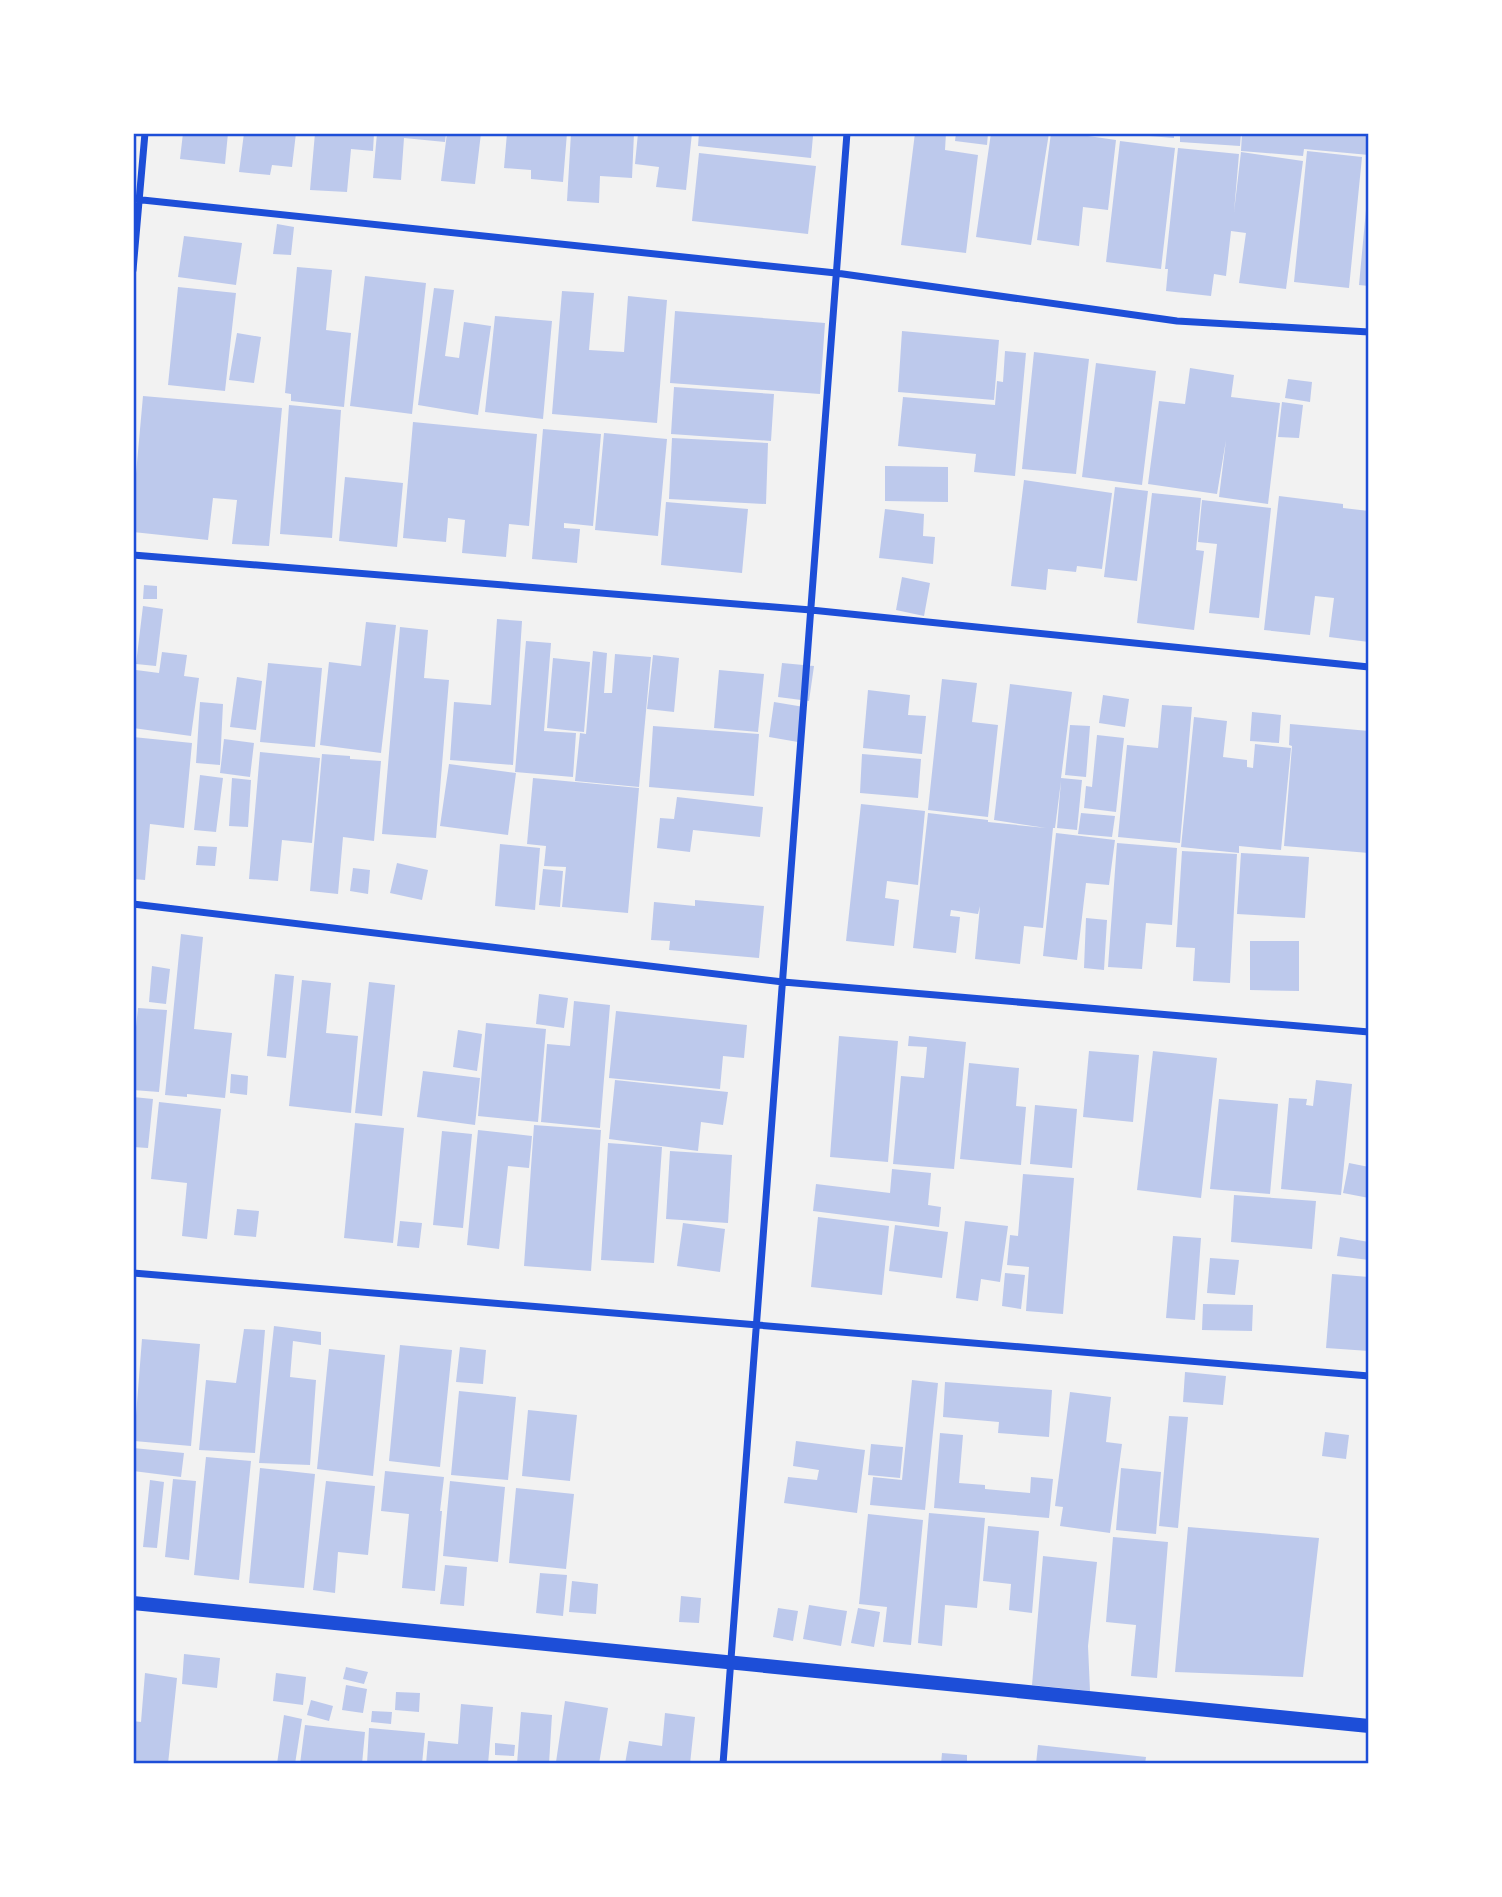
<svg xmlns="http://www.w3.org/2000/svg" width="1502" height="1897" viewBox="0 0 1502 1897" font-family="Quicksand,sans-serif">
	<style>
		.building { fill: #bdc9ec }
		.lines { fill: none; stroke-linecap: round; stroke-linejoin: round }
		.minor { stroke: #1d4ed8; stroke-width: 7 }
		.secondary { stroke: #1d4ed8; stroke-width: 14 }
		.neatline { fill: none; stroke: #1d4ed8; stroke-width: 2.5 }
	</style>
	<rect width="100%" height="100%" fill="#f2f2f2"/>
	<path class="building" d="M183,133H228L225,164L180,159Z
		M244,133H296L292,167L272,165L270,175L239,172Z
		M315,133H374L373,151L351,149L347,192L310,190Z
		M377,133H446L445,142L404,138L401,180L373,178Z
		M447,133H481L475,184L441,181Z
		M507,133H567L563,182L531,179V170L504,168Z
		M571,133H634L632,178L600,176L599,203L567,201Z
		M638,133H692L686,190L656,187L659,167L635,164Z
		M699,133H810L809,136H813L811,158L698,146Z
		M915,133H946L945,150L978,155L966,253L901,245Z
		M956,133H988L987,145L955,141Z
		M991,133H1049L1031,245L976,237Z
		M1051,133H1067L1116,140L1108,210L1083,207L1079,246L1037,240Z
		M1137,133H1174V138L1137,135Z
		M1180,133H1241L1240,146L1180,142Z
		M1242,133H1369V155L1304,149L1303,156L1241,151Z
		M1120,141L1175,148L1161,269L1106,262Z
		M1178,148L1239,154L1234,212L1241,152L1303,161L1286,289L1239,283L1246,233L1231,231L1226,276L1214,274L1211,296L1166,291L1168,269H1165Z
		M1307,151L1362,157L1349,288L1294,282Z
		M699,153L816,166L808,234L692,221Z
		M1367,199H1369V286L1359,285Z
		M277,224L294,227L291,255L273,254Z
		M184,236L242,243L236,285L178,277Z
		M297,267L332,270L326,330L351,333L344,407L291,401V394L285,393Z
		M365,276L426,283L412,414L350,406Z
		M178,287L236,293L225,391L168,385Z
		M434,288L454,290L445,356L459,358L464,322L491,326L478,415L418,405Z
		M562,291L594,293L589,350L624,352L628,296L667,300L657,423L552,414Z
		M675,311L825,323L820,394L670,383Z
		M495,316L552,321L543,419L485,412Z
		M902,331L999,340L994,400L898,392Z
		M237,333L261,337L254,383L229,380Z
		M1005,351L1026,353L1015,476L974,472L976,454L898,446L903,397L995,405L997,381L1003,382Z
		M1034,352L1089,359L1076,474L1022,469Z
		M1096,363L1156,371L1142,485L1082,477Z
		M1190,368L1234,375L1231,397L1280,403L1268,504L1219,497L1226,440L1217,494L1148,484L1159,401L1185,404Z
		M1288,379L1312,382L1310,402L1285,398Z
		M674,387L774,394L771,441L671,434Z
		M143,396L282,408L269,546L232,544L237,500L213,498L208,540L133,532V507Z
		M1282,402L1303,405L1299,438L1278,437Z
		M289,405L341,410L332,538L280,534Z
		M413,422L537,434L529,526L509,524L506,557L462,553L465,520L448,518L446,542L403,538Z
		M543,429L601,434L593,526L564,523V528L580,529L577,563L532,559Z
		M604,433L667,439L658,536L595,530Z
		M672,438L768,443L766,504L669,499Z
		M885,466L948,467V502L885,501Z
		M345,477L403,483L397,547L339,541Z
		M1024,480L1112,493L1102,569L1077,566L1076,572L1048,569L1046,590L1011,586Z
		M1115,487L1148,491L1137,581L1104,577Z
		M1152,493L1201,498L1196,550L1204,551L1194,630L1137,623Z
		M1279,496L1343,504V508L1369,511V642L1329,637L1334,598L1315,596L1310,635L1264,630Z
		M1202,500L1271,508L1259,618L1209,613L1217,544L1198,542Z
		M666,502L748,509L742,573L661,565Z
		M885,509L924,514L923,536L935,537L933,564L879,558Z
		M902,577L930,583L924,616L896,610Z
		M144,585L157,586V599H143Z
		M143,606L163,609L156,666L136,664Z
		M497,619L522,621L513,765L450,760L454,702L491,705Z
		M366,622L396,625L381,753L320,745L329,662L361,666Z
		M400,627L428,630L424,678L449,680L436,838L382,834Z
		M526,641L551,643L544,731L576,733L573,777L515,772Z
		M593,651L607,653L604,693H612L615,654L651,657L639,787L575,781L580,733L586,734Z
		M162,652L187,655L184,676L199,678L191,736L133,728V690L136,670L159,673Z
		M653,655L679,658L674,712L647,709Z
		M553,658L590,662L584,732L547,728Z
		M268,663L322,668L315,747L260,742Z
		M782,663L814,666L809,701L778,697Z
		M719,670L764,674L758,732L714,728Z
		M237,677L262,681L256,730L230,727Z
		M942,679L977,683L972,722L998,725L988,817L928,810Z
		M1010,684L1072,692L1061,778L1082,780L1077,830L1057,828L1061,781L1055,828H1053L1043,928L1024,926L1020,964L975,959L980,906L978,914L951,910L950,916L960,917L956,953L913,948L928,813L988,820V822L1046,828L994,820Z
		M868,690L910,695L908,715L926,716L922,754L863,748Z
		M1103,695L1129,699L1125,727L1099,723Z
		M200,702L223,704L220,765L196,763Z
		M774,702L804,707L798,742L769,737Z
		M1162,705L1192,707L1180,843L1118,837L1127,745L1158,748Z
		M1252,712L1281,715L1279,743L1250,741Z
		M1194,717L1227,721L1223,757L1247,760V767L1253,768L1255,744L1291,748L1281,850L1239,846V853L1181,847Z
		M1290,724L1369,731V853L1284,846L1292,746L1289,745Z
		M1070,725L1090,726L1086,777L1065,775Z
		M653,726L759,734L754,796L649,787Z
		M1097,735L1124,738L1116,812L1084,808L1086,786L1092,787Z
		M133,737L192,743L184,828L150,824L145,880L133,879Z
		M224,739L254,743L250,777L220,773Z
		M260,752L320,758L312,843L282,840L278,881L249,879Z
		M322,754L350,756V759L381,761L374,841L343,837L338,894L310,891Z
		M862,754L921,759L918,798L860,793Z
		M449,764L516,773L508,835L440,826Z
		M200,775L223,778L216,832L194,830Z
		M232,778L251,780L248,827L229,826Z
		M533,778L639,788L628,913L562,907L566,867L544,866L546,846L527,844Z
		M677,797L763,807L760,837L693,830L690,852L657,848L660,818L674,819Z
		M861,804L925,811L918,885L887,881L885,898L899,900L894,946L846,941Z
		M1081,813L1115,816L1112,837L1078,834Z
		M1056,833L1115,840L1109,885L1086,883L1077,960L1043,956Z
		M1117,843L1177,848L1172,925L1146,923L1142,969L1108,967Z
		M500,844L540,848L535,910L495,906Z
		M198,846L217,847L215,866L196,865Z
		M1182,851L1237,854L1230,983L1193,981L1195,948L1176,947Z
		M1241,853L1309,857L1305,918L1237,914Z
		M397,863L428,870L422,900L390,893Z
		M353,868L370,870L368,894L350,891Z
		M543,869L563,871L560,907L539,905Z
		M695,900L764,906L759,958L669,950L670,941L651,940L654,902L695,906Z
		M1086,918L1107,920L1104,970L1084,968Z
		M181,934L203,937L194,1029L232,1033L225,1098L187,1094V1097L165,1095Z
		M1250,941H1299V991L1250,990Z
		M152,966L170,969L166,1004L149,1002Z
		M275,974L294,976L286,1058L267,1056Z
		M302,980L331,983L326,1033L358,1036L351,1113L289,1106Z
		M369,982L395,985L382,1116L355,1113Z
		M539,994L568,998L564,1028L536,1024Z
		M574,1001L610,1005L600,1128L541,1122L547,1044L570,1046Z
		M138,1008L167,1010L159,1092L133,1090V1027H136Z
		M616,1011L747,1025L744,1058L723,1056L720,1089L609,1078Z
		M486,1023L546,1029L538,1122L478,1116Z
		M458,1030L482,1034L477,1071L453,1067Z
		M839,1036L898,1041L888,1162L830,1157Z
		M909,1036L966,1042L954,1169L893,1164L901,1076L924,1078L927,1047L908,1046Z
		M1089,1051L1139,1055L1133,1122L1083,1117Z
		M1153,1051L1217,1058L1201,1198L1137,1190Z
		M969,1063L1019,1068L1016,1106L1026,1107L1021,1165L960,1159Z
		M423,1071L480,1078L475,1125L417,1117Z
		M231,1074L248,1076L247,1095L230,1093Z
		M615,1080L728,1092L723,1125L701,1122L698,1151L609,1139Z
		M1316,1080L1352,1084L1341,1195L1281,1189L1289,1098L1307,1099L1306,1105L1313,1106Z
		M133,1097L153,1099L148,1148L133,1147Z
		M1219,1099L1278,1104L1270,1194L1210,1189Z
		M159,1102L221,1109L207,1239L182,1236L187,1183L151,1179Z
		M1035,1105L1077,1109L1072,1168L1030,1164Z
		M355,1123L404,1128L393,1243L344,1238Z
		M534,1125L601,1130L591,1271L524,1266Z
		M478,1130L532,1136L529,1168L508,1166L499,1249L467,1245Z
		M442,1131L472,1134L463,1228L433,1225Z
		M608,1143L662,1147L654,1263L601,1260Z
		M670,1151L732,1155L728,1223L666,1219Z
		M1349,1163L1369,1167V1198L1343,1193Z
		M892,1169L931,1173L928,1205L941,1207L939,1227L813,1211L816,1184L890,1193Z
		M1023,1174L1074,1178L1063,1314L1026,1311L1029,1267L1007,1265L1010,1235L1018,1236Z
		M1234,1195L1316,1201L1312,1249L1231,1242Z
		M237,1209L259,1211L256,1237L234,1235Z
		M818,1217L889,1226L882,1295L811,1287Z
		M400,1221L422,1223L419,1248L397,1246Z
		M965,1221L1008,1226L1000,1282L981,1279L978,1301L956,1298Z
		M683,1223L725,1229L720,1272L677,1266Z
		M895,1225L948,1232L942,1278L889,1271Z
		M1173,1236L1201,1238L1195,1320L1166,1318Z
		M1340,1237L1369,1242V1260L1337,1256Z
		M1210,1258L1239,1260L1235,1295L1207,1293Z
		M1005,1273L1025,1275L1021,1309L1002,1306Z
		M1332,1274L1369,1277V1351L1326,1348Z
		M1203,1304L1253,1305L1252,1331L1202,1330Z
		M274,1326L321,1332V1345L293,1341L290,1377L316,1380L310,1465L259,1463Z
		M244,1329L265,1330L255,1453L199,1450L206,1380L236,1383Z
		M142,1339L200,1344L191,1446L134,1441Z
		M400,1345L452,1350L440,1467L389,1461Z
		M460,1347L486,1350L483,1384L456,1382Z
		M329,1349L385,1355L373,1476L317,1469Z
		M1185,1372L1226,1376L1223,1405L1183,1402Z
		M912,1380L938,1383L925,1510L870,1505L873,1477L902,1480Z
		M945,1382L1052,1390L1049,1437L998,1433L999,1422L943,1417Z
		M459,1391L516,1397L508,1480L451,1475Z
		M1070,1392L1111,1397L1106,1442L1122,1444L1110,1533L1060,1526L1063,1507L1055,1506Z
		M528,1410L577,1415L570,1481L522,1476Z
		M1169,1416L1188,1417L1178,1528L1159,1526Z
		M1325,1432L1349,1435L1346,1459L1322,1456Z
		M940,1433L963,1435L959,1483L985,1485V1489L1030,1493L1031,1477L1053,1479L1049,1518L934,1508Z
		M796,1441L865,1450L857,1513L784,1503L788,1477L817,1480L819,1470L793,1466Z
		M871,1444L903,1447L900,1478L868,1475Z
		M133,1448L184,1453L181,1477L133,1471Z
		M206,1457L251,1461L239,1580L194,1575Z
		M260,1468L315,1474L304,1588L249,1583Z
		M1121,1468L1161,1472L1156,1534L1116,1530Z
		M385,1471L444,1477L440,1511H442L435,1591L402,1588L409,1514L381,1511Z
		M173,1479L196,1481L189,1560L165,1557Z
		M150,1480L164,1482L157,1548L143,1547Z
		M326,1481L375,1486L368,1555L338,1552L335,1593L313,1590Z
		M450,1481L505,1487L498,1562L443,1556Z
		M516,1488L574,1494L566,1569L509,1563Z
		M929,1513L985,1518L977,1608L945,1605L942,1646L918,1643Z
		M868,1514L923,1520L911,1645L883,1642L887,1607L859,1604Z
		M988,1526L1039,1531L1032,1613L1009,1610L1011,1584L983,1581Z
		M1188,1527L1319,1538L1303,1677L1175,1672Z
		M1113,1537L1168,1542L1157,1678L1131,1676L1136,1625L1106,1622Z
		M1043,1556L1097,1562L1088,1646L1090,1691L1032,1685Z
		M445,1565L467,1567L464,1606L440,1604Z
		M540,1573L567,1575L563,1616L536,1613Z
		M572,1581L598,1584L596,1614L569,1612Z
		M681,1596L701,1598L699,1623L679,1622Z
		M809,1605L847,1611L841,1646L803,1639Z
		M778,1608L798,1611L793,1641L773,1637Z
		M858,1608L880,1612L874,1647L851,1643Z
		M184,1654L220,1658L217,1688L182,1684Z
		M346,1667L368,1672L364,1684L343,1679Z
		M145,1673L177,1678L168,1764H133V1721L141,1722Z
		M276,1673L306,1677L303,1705L273,1701Z
		M346,1685L367,1689L363,1713L342,1710Z
		M396,1692L420,1693L419,1712L395,1710Z
		M311,1700L333,1706L329,1721L307,1715Z
		M565,1701L608,1708L599,1764H570L556,1762Z
		M461,1704L493,1707L488,1764H426L428,1741L458,1744Z
		M372,1711L392,1712L391,1724L371,1722Z
		M521,1712L552,1715L549,1764H517Z
		M665,1713L695,1717L690,1764H625L629,1741L662,1746Z
		M284,1715L302,1719L295,1764H277Z
		M305,1725L365,1732L362,1764H300Z
		M369,1728L425,1733L422,1764H367Z
		M495,1743L515,1745L514,1756L495,1755Z
		M1038,1745L1146,1757L1145,1764H1036Z
		M942,1753L967,1755V1764H941Z"/>
	<g class="lines">
		<path class="minor" d="M133,199L836,273L1177,321L1369,332
			M133,270L145,133
			M133,555L811,610L1369,667
			M133,904L783,982L1369,1032
			M133,1273L1369,1376
			M723,1764L847,133"/>
		<path class="secondary" d="M133,1603L1369,1726"/>
	</g>
	<rect width="1502" height="1897" fill="none" stroke="#ffffff" stroke-width="270"/>
	<rect x="135" y="135" width="1232" height="1627" class="neatline"/>
</svg>
